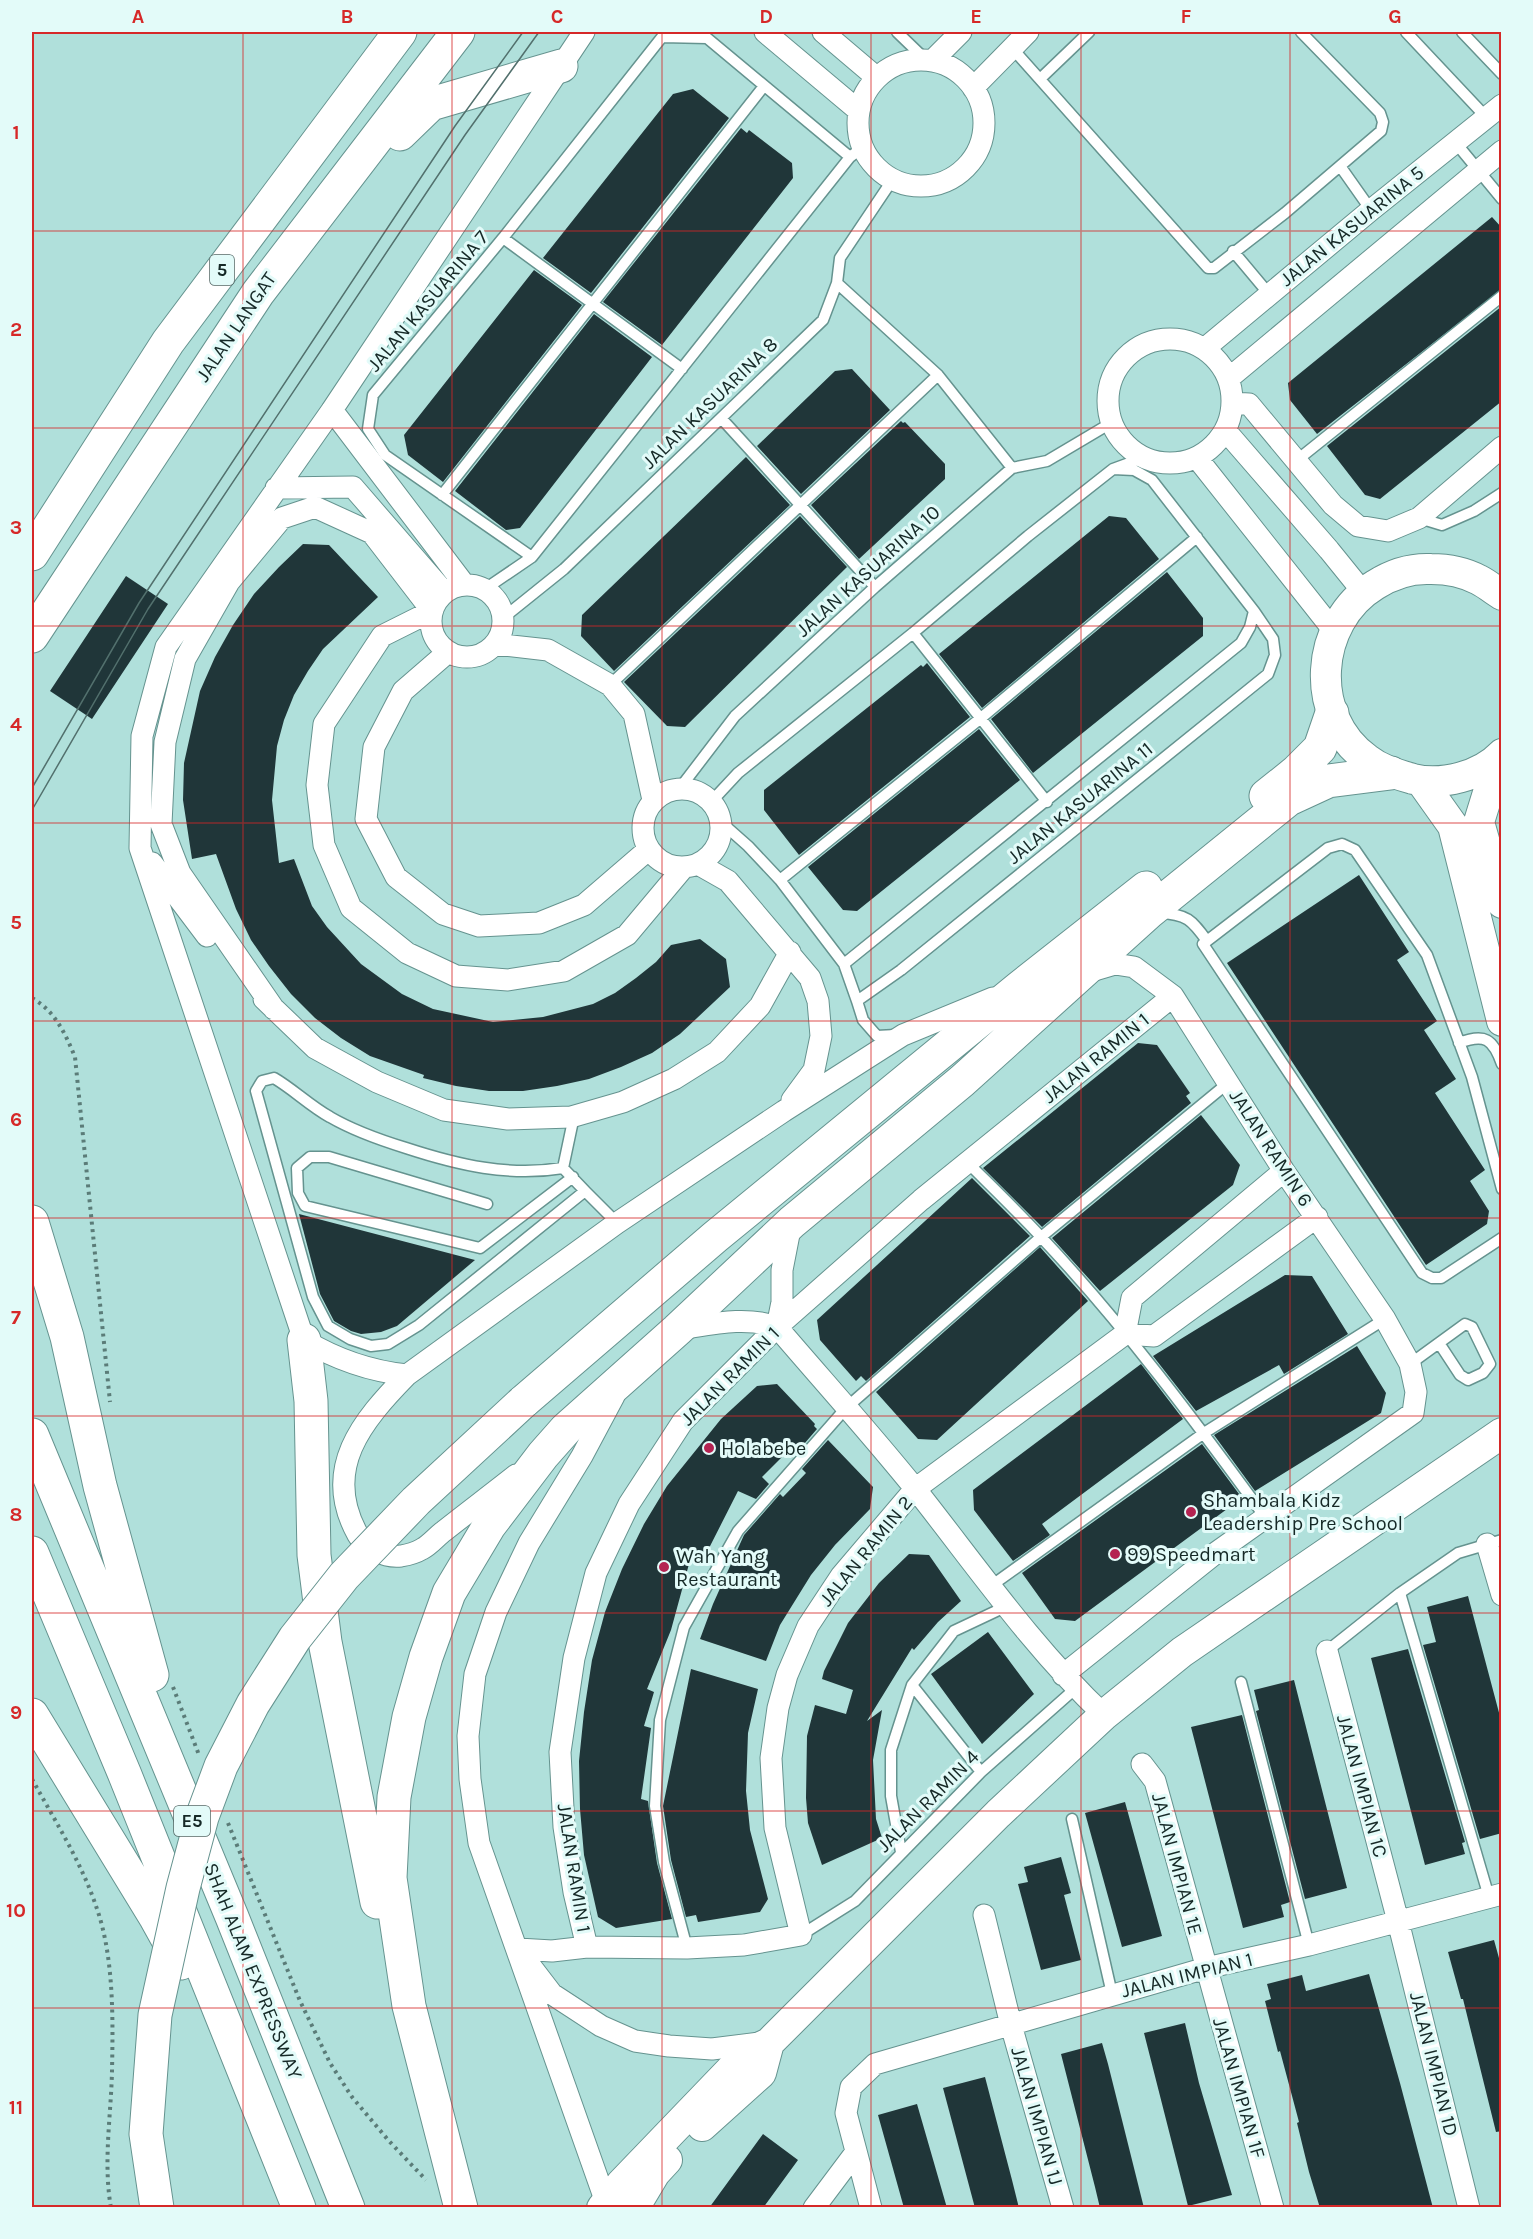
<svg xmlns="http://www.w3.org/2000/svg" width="1533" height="2239" viewBox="0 0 1533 2239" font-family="Karla,sans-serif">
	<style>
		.building { fill: #203639 }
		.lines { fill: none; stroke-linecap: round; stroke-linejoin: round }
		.lane-casing { stroke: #65938f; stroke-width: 13 }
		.street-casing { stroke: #65938f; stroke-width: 23 }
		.secondary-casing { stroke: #65938f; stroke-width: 32 }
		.highway-casing { stroke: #65938f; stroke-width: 35 }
		.path { stroke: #5b7c78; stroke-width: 4; stroke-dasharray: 3 4.5; stroke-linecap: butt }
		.lane { stroke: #fff; stroke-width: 10 }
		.street { stroke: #fff; stroke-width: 21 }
		.secondary { stroke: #fff; stroke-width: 30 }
		.highway { stroke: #fff; stroke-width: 33 }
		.tram { stroke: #52706d; stroke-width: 1.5 }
		.highway-bridge-casing { stroke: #65938f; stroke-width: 35; stroke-linecap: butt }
		.highway-bridge { stroke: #fff; stroke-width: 33 }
		.grid { fill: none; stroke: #d62828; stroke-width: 1.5; stroke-opacity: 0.55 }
		.poi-dot { fill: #b42351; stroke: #e3fbf9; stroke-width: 2 }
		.labels { text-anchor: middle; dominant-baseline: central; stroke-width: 6; stroke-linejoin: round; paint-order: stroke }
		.shield { fill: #e3fbf9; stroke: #546866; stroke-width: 1.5 }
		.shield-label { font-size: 18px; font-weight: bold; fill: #162927 }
		.street-label { font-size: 20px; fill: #162927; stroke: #e3fbf9 }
		.poi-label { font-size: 20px; fill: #162927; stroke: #e3fbf9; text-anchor: start }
		.neatline { fill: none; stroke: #d62828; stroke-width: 2 }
		.grid-label { font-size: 20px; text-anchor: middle; font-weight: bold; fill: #d62828 }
	</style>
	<rect width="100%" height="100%" fill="#b0e0db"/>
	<path class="building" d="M693,89L729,118L591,293L543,258L673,94Z
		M741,128L747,133L749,130L792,163L793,178L662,345L603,302Z
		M1492,217L1502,228V289L1317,434L1290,400L1288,383Z
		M534,270L582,305L443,482L408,455L404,435Z
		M1502,306V401L1380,499L1365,495L1327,446Z
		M594,314L652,357L520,528L506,530L455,491Z
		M852,369L890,410L801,494L757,446L835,371Z
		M901,421L903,423L905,422L945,464V479L859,559L811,505Z
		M746,457L790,505L614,671L581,636L582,615Z
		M800,516L847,567L685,727L667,726L624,682Z
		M1109,516L1126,518L1159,559L982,708L939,654Z
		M303,544L329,545L378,597L323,649L308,671L294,695L284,720L277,746L272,800L279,863L294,859L312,906L327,927L361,964L402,994L433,1009L493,1022L543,1017L593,1004L615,993L636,978L656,962L671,945L700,939L726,959L730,987L680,1034L652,1053L621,1067L589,1079L557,1086L523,1091H489L456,1086L423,1078L424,1075L370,1056L341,1038L315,1018L291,994L269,966L251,940L236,909L216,854L192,859L183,800L184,763L200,691L215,657L233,625L254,594L279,567Z
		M1167,572L1203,618V636L1033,773L991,719Z
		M126,576L168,604L92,719L50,691Z
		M927,663L970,717L799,855L764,810V790L921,665L923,667Z
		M979,729L1020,780L857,911L843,910L808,867Z
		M1359,875L1409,952L1397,960L1437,1021L1424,1030L1456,1079L1435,1093L1485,1170L1470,1181L1489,1211L1487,1224L1426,1265L1227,963Z
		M1138,1043L1157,1045L1190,1093L1186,1096L1191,1103L1042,1227L983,1168Z
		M1201,1115L1240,1165L1233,1185L1100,1291L1052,1238Z
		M972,1178L1030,1236L866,1381L861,1376L856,1381L820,1340L817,1320Z
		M299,1214L475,1260L397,1326L381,1332L361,1334L351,1331L334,1321L320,1294Z
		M1040,1247L1088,1301L937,1440L918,1439L876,1392Z
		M1285,1275L1312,1276L1348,1334L1284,1374L1279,1365L1196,1411L1153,1356Z
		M1357,1346L1386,1393L1381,1413L1255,1491L1214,1435Z
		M1141,1364L1183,1419L1042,1524L1050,1535L1013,1561L974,1510L973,1490Z
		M777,1384L815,1424L814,1426L817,1429L792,1458L786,1453L762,1477L769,1484L756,1499L738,1491L705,1556L692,1553L671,1630L647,1689L654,1692L644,1726L651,1728L641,1799L648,1801L657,1863L672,1919L616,1928L598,1917L584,1855L580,1809L579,1761L584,1712L592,1660L605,1612L622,1569L644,1524L667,1486L721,1419L757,1386Z
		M828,1440L873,1487L870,1509L835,1545L811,1575L780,1625L766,1661L700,1639L713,1604L744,1535L780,1494L783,1497L806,1473L802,1469Z
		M1202,1444L1242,1498L1075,1621L1055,1619L1022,1573Z
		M909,1554L929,1555L961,1601L938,1622L914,1650L912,1648L867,1721L882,1710L873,1760L876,1819L882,1838L822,1865L808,1823L806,1798L807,1736L815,1705L846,1714L853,1690L822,1679L824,1671L848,1623L879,1583Z
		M1468,1596L1502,1724V1833L1480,1839L1423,1645L1436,1642L1427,1607Z
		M988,1632L1034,1694L982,1744L931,1674Z
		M1408,1649L1465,1842L1462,1843L1465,1854L1425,1865L1371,1658Z
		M691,1669L758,1689L748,1733L746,1791L750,1830L768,1899L760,1912L698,1922L696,1915L686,1917L671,1860L663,1806Z
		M1294,1680L1347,1888L1305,1899L1256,1711L1259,1710L1254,1690Z
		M1242,1715L1290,1902L1281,1905L1284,1917L1243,1928L1191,1727Z
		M1125,1802L1162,1936L1122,1947L1085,1813Z
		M1061,1857L1071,1893L1064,1895L1081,1960L1041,1970L1018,1884L1028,1882L1024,1867Z
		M1494,1940L1502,1969V2131L1496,2132L1463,1999H1461L1448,1952Z
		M1369,1974L1400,2083L1433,2208H1320L1309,2172L1297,2123L1299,2122L1280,2051L1278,2052L1265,2001L1271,1999L1267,1984L1302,1975L1306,1991Z
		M1185,2023L1199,2083L1232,2195L1188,2206L1144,2033Z
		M1102,2043L1108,2064L1144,2208H1100L1095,2187L1061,2054Z
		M985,2077L1012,2180L1019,2208H975L943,2088Z
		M917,2104L947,2208H904L878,2115Z
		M763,2134L798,2160L763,2208H709Z"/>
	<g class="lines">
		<defs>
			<path id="lane" d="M897,32L926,60
				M1406,32L1486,117
				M1462,32L1502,74
				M1012,48L1208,268H1214L1285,213L1381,131L1383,122L1380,113L1301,32
				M1041,78L1089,32
				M1455,142L1502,199
				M1340,166L1371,210
				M503,238L682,369
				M1233,251L1269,294
				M837,283L938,375L1012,468
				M721,418L875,587
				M1296,461L1502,296
				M442,495L764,86
				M1419,518L1442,525L1474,511L1502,493
				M532,557L385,455L368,429L373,395L503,238L662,37L707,38L850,157
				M485,589L532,557L850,157L863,147
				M503,618L564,569L823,320L837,283L840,258L893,179
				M913,633L1047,802
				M610,685L938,375
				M680,788L735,716L875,587L1012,468L1047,461L1111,423
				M711,802L738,773L913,633L1028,536L1113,469L1143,458
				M722,823L748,846L780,880L844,964L857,1001L901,970L1268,674L1275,655L1273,639L1254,611L1152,480L1134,470L1113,469
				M780,880L981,718L1197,537
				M1159,913C1187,914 1192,920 1207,941
				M844,964L1241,643L1250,627L1254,611
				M857,1001L863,1020L877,1036L896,1035
				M1459,1043C1485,1033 1493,1039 1502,1064
				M274,1078C293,1089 310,1106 330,1117C354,1131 380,1140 406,1148C458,1165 509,1177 563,1168L585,1191L419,1325L388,1344L371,1346L350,1339L328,1326L313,1297L256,1091L262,1081Z
				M967,1162C992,1187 1017,1211 1041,1237C1123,1324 1195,1421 1265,1517
				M563,1168L574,1116
				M1502,1189L1472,1077L1427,955L1355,850L1342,844L1328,848L1203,944L1422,1273L1432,1278H1441L1502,1238
				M585,1191L617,1223
				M487,1204L329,1157H310L297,1168L298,1193L305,1206L480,1248L573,1177
				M1410,1364L1465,1324L1472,1327L1490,1364L1483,1373L1468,1380L1460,1375L1439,1343
				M991,1586L1204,1433L1385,1319
				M1400,1593L1489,1897
				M1327,1651L1400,1593L1458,1553L1502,1540
				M1241,1682L1309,1945
				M912,1685L981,1772
				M1072,1819L1112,1994
				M901,1852L891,1796V1750L912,1685L954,1631L1007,1606
				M801,1935L855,1901L981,1772L1076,1688
				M687,1948L664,1862L655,1806L660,1720L684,1627L738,1531L846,1408L1041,1237L1228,1083"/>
			<path id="street" d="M765,32L859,111
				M823,32L876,77
				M933,60L961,32
				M858 123a63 63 0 1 1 126 0a63 63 0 1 1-126 0Z
				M973,88L1028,32
				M1108 401a62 62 0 1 1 124 0a62 62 0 1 1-124 0Z
				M1204,349L1371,210L1502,105
				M1228,379L1502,151
				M1232,403L1249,404L1333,505L1358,526L1388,531L1419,518L1502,447
				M332,410L464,584
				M1225,430L1329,550L1363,592
				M1197,458L1334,631
				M276,488L353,487L444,592
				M431 621a36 36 0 1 1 72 0a36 36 0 1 1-72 0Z
				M495,644L548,650L610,685L634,714L653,800
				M448,652L403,691L374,747L366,819L396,877L443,914L479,926L539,923L584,905L649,849
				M643 828a39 39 0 1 1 78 0a39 39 0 1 1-78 0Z
				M152,863L207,936
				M698,864L728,881L810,978L818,1001L821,1036L814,1070L792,1100
				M264,999L315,1048L377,1082L444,1110L508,1119L571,1117L623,1102L674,1079L717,1052L760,1006L790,952
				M274,1009L180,873L161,824L165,742L185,659L229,582L282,518L315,507L372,533L432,611L382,636L324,724L317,785L324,845L351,908L407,953L456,976L508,980L564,971L627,935L684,867
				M777,1327L782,1302V1270L791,1224
				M680,1329C713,1324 745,1316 777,1327C824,1382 872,1435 917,1491C977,1567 1033,1648 1104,1715
				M1125,1334L1132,1298L1284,1171
				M407,1375C369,1371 337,1360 304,1340L140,848L142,736L166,647L332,410L584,32
				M516,1475C492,1494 468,1512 444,1531C437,1536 430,1545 422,1549C417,1552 407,1555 401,1556C385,1558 365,1548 358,1535C321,1469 362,1421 407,1375L617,1223L784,1111L903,1035L993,998
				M1487,1544L1502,1595
				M1327,1651L1398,1921L1469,2208
				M1063,1675L1217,1552L1413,1413L1416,1392L1410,1364L1385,1319L1284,1171L1173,996L1134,967L1115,964L1088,972
				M1142,1764L1155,1781L1273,2208
				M984,1915L1011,2025L1063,2208
				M587,1947L574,1892L564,1827L560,1752L574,1658L596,1573L629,1504L683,1421L777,1327L921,1200L1173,996
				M518,1949L552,1951L587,1947L687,1948L744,1945L801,1935L775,1828L771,1758L778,1708L787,1675L808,1626L841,1576L915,1489L1125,1334L1154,1336L1317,1217
				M529,1964L552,1994L601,2026L635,2041L669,2046L712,2049L760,2043
				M608,2208L479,1843L470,1779L468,1736L475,1674L496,1612L529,1543L582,1456L614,1396
				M814,2208L856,2152
				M871,2208L846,2113L851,2087L875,2064L1206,1968L1309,1945L1502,1894"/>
			<path id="secondary" d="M1502,595C1494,590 1487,584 1479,580C1464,572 1447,569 1431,569C1410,568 1392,574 1375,585C1314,622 1308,717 1367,759C1381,770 1396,774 1413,779C1442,786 1481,776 1502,754
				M1499,757L1479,822L1502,903
				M1421,781L1453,826L1502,1021
				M702,2126L761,2073L769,2043
				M602,2208L621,2184L746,2054L769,2043L998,1814L1104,1715L1182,1652L1502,1433
				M634,2208L655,2173L667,2160"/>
			<path id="highway" d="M400,134L431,104L561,66
				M32,554L168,342L400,32
				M32,636L258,293L458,32
				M1266,796L1296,772L1320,748L1332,713
				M32,1222L67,1337L100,1486L152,1675
				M304,1340L311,1401L314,1555L325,1642L377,1902
				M523,1402L715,1237L1019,988L1146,888
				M32,1435L232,1917L348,2208
				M32,1553L125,1775L299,2208
				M32,1715L156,1918L181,1963
				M461,2208L409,2006L390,1878L394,1797L409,1717L426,1657L449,1593L489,1526L543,1455L566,1429L677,1330L792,1222L962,1081L1148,913L1289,799L1328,781L1391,773"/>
		</defs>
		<use href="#lane" class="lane-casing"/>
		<use href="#street" class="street-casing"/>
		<use href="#secondary" class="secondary-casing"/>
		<use href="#highway" class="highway-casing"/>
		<path class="path" d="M32,998C55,1011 65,1033 75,1057L110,1402
			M173,1687L199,1755
			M32,1779C55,1821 82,1863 97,1909C114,1958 113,2020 112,2071C111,2116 103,2163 111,2208
			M228,1823L300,2001L330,2063L352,2097L389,2141L426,2180"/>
		<use href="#lane" class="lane"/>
		<use href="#street" class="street"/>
		<use href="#secondary" class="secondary"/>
		<use href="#highway" class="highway"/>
		<path class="tram" d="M32,788L139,603L455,126L523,32
			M32,810L148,609L465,135L539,32"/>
		<defs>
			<path id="highway-bridge" d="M157,2208L146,2134L155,2015L183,1888L202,1817L221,1766L253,1704L295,1638L344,1576L416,1501L523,1402"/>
		</defs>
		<use href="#highway-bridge" class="highway-bridge-casing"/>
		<use href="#highway-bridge" class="highway-bridge"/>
	</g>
	<path class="grid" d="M243,32V2208M452,32V2208M662,32V2208M871,32V2208M1081,32V2208M1290,32V2208M32,231H1502M32,428H1502M32,626H1502M32,823H1502M32,1021H1502M32,1218H1502M32,1416H1502M32,1613H1502M32,1811H1502M32,2008H1502"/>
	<g class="poi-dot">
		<circle cx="709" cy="1448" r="6"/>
		<circle cx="1191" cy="1512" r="6"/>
		<circle cx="1115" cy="1554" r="6"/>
		<circle cx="664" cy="1567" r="6"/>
	</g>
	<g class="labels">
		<g class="shield">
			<rect x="210" y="255" width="24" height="30" rx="4.5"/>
			<rect x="174" y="1806" width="36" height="30" rx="4.5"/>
		</g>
		<g class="shield-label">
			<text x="222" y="270">5</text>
			<text x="192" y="1821">E5</text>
		</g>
		<g class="street-label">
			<text transform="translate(1352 226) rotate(-39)">JALAN KASUARINA 5</text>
			<text transform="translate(428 301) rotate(-50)">JALAN KASUARINA 7</text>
			<text transform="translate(236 327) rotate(-56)">JALAN LANGAT</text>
			<text transform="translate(710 403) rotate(-44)">JALAN KASUARINA 8</text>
			<text transform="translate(868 571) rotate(-42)">JALAN KASUARINA 10</text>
			<text transform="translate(1080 803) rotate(-39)">JALAN KASUARINA 11</text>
			<text transform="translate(1096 1058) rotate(-39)">JALAN RAMIN 1</text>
			<text transform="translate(1271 1148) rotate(57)">JALAN RAMIN 6</text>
			<text transform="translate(730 1376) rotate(-45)">JALAN RAMIN 1</text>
			<text transform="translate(866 1551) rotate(-51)">JALAN RAMIN 2</text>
			<text transform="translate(1362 1786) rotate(75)">JALAN IMPIAN 1C</text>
			<text transform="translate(928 1801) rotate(-45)">JALAN RAMIN 4</text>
			<text transform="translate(1177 1864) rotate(75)">JALAN IMPIAN 1E</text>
			<text transform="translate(574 1868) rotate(81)">JALAN RAMIN 1</text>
			<text transform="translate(253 1971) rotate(68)">SHAH ALAM EXPRESSWAY</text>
			<text transform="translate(1187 1975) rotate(-14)">JALAN IMPIAN 1</text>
			<text transform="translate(1434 2064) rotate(76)">JALAN IMPIAN 1D</text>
			<text transform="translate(1239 2088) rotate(74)">JALAN IMPIAN 1F</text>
			<text transform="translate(1037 2116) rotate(74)">JALAN IMPIAN 1J</text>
		</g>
		<g class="poi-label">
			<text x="721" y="1448">Holabebe</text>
			<text x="1203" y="1500">Shambala Kidz<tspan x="1203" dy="23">Leadership Pre School</tspan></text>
			<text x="1127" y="1554">99 Speedmart</text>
			<text x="676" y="1556">Wah Yang<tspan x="676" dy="23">Restaurant</tspan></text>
		</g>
	</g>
	<rect width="1533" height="2239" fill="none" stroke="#e3fbf9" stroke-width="66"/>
	<rect x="33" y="33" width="1467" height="2173" class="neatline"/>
	<g class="grid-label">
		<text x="138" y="23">A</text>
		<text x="347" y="23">B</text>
		<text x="557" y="23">C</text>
		<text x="766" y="23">D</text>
		<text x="976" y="23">E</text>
		<text x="1186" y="23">F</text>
		<text x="1395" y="23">G</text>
		<text x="16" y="139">1</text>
		<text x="16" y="336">2</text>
		<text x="16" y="534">3</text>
		<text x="16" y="731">4</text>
		<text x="16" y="929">5</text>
		<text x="16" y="1126">6</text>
		<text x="16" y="1324">7</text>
		<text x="16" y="1521">8</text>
		<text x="16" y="1719">9</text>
		<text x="16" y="1917">10</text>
		<text x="16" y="2114">11</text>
	</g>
</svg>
